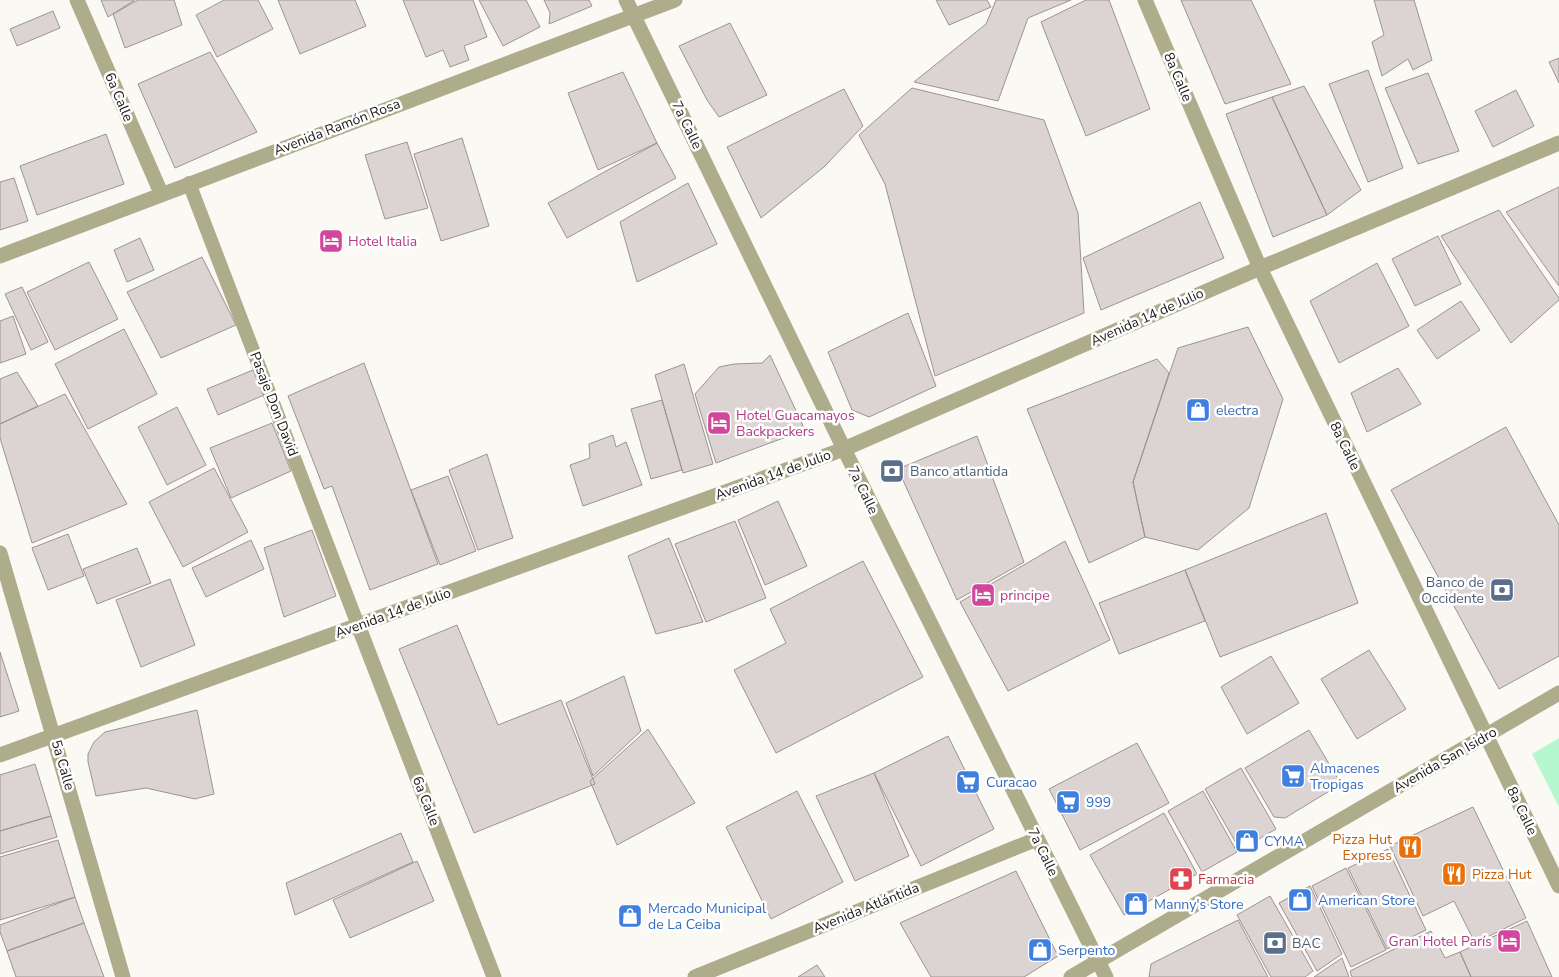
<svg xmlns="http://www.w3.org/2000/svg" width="1559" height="977" viewBox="0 0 1559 977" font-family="'Nunito Sans',sans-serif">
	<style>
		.green { fill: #b6f7cf }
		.building { fill: #dcd4d3; stroke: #9b9492 }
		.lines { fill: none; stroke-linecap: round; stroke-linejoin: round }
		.service { stroke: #adac8b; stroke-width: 14 }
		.minor { stroke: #adac8b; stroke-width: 15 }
		.tertiary { stroke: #adac8b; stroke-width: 15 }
		.labels { text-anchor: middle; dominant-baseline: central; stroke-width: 5; stroke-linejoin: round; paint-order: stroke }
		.street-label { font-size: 14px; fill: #1b1a18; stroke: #fff }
		.hotel-label { font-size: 14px; fill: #b23c85; stroke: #fff; text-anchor: start }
		.shop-label { font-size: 14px; fill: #366cbe; stroke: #fff; text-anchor: start }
		.service-label { font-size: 14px; fill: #4e5e75; stroke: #fff; text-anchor: start }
		.food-label { font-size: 14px; fill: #c56008; stroke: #fff; text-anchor: end }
		.health-label { font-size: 14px; fill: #be3a42; stroke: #fff; text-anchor: start }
	</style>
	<rect width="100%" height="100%" fill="#fbf9f3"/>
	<path class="green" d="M1559,738V807L1532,754Z"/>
	<path class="building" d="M101,0H135L108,17Z
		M138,0H174L182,25L125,48L113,14Z
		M224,0H258L273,29L217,57L196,15Z
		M278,0H355L366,26L300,54Z
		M403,0H473L487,37L464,46L469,60L450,67L443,50L426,57Z
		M479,0H526L540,27L503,46Z
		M544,0H589L592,6L549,24L550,13Z
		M936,0H987L991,7L949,25Z
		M996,0H1071L1028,18L998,101L914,82L986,24Z
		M1086,0H1109L1150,109L1086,136L1041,22Z
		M1181,0H1251L1291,84L1225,104Z
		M1374,0H1414L1432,60L1413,70L1408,59L1382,76L1372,42L1384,35Z
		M53,11L60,28L17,46L10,29Z
		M730,23L767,95L719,117L707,100L679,46Z
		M210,52L257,132L175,168L138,84Z
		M1559,58V83L1549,62Z
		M1368,70L1403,168L1368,182L1329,84Z
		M623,72L657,143L598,170L568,93Z
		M1428,73L1459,151L1418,164L1385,88Z
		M1304,86L1361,190L1327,215L1272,97Z
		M912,88L1044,120L1078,213L1084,313L935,376L885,184L859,135Z
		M844,89L863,126L824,167L761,218L727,147Z
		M1516,90L1534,126L1493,147L1475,111Z
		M1272,97L1327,215L1273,237L1226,114Z
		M106,134L124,184L37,215L20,166Z
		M462,138L489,226L441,241L414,154Z
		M407,142L428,208L385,219L365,155Z
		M657,143L676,178L567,238L548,203Z
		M14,178L28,221L0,230V182Z
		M688,183L717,244L637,282L620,222Z
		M1559,187V286L1506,212Z
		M1200,202L1224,258L1101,310L1083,258Z
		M1499,210L1559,298V300L1511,343L1441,236Z
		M1438,236L1461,284L1415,306L1392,259Z
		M140,238L154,270L127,282L114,250Z
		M202,257L236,325L161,358L127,292Z
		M89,262L118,319L55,350L27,292Z
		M1377,263L1409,326L1339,363L1310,301Z
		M22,287L48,342L31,350L5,294Z
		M1461,301L1480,330L1437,359L1417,330Z
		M908,313L936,386L869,417L852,410L828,352Z
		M13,316L26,354L0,363V321Z
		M1248,327L1283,399L1249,508L1198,550L1145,537L1133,482L1178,348Z
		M124,329L157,394L88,429L55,364Z
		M770,355L805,430L716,463L695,394L719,367L734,364L762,363Z
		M1157,359L1169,373L1133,482L1145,537L1089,563L1027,409Z
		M364,363L438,564L370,590L332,486L324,489L288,396Z
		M684,364L713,464L683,473L655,375Z
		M1398,368L1421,404L1367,432L1351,393Z
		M253,370L264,395L218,415L207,389Z
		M17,372L38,406L0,424V379Z
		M65,394L127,504L32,543L0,438V424Z
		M662,400L682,470L651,479L631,409Z
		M177,407L206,465L167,485L138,427Z
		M272,423L291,471L231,498L210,448Z
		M1506,427L1559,525V656L1499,689L1391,490Z
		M613,435L616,447L626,442L642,485L583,506L570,465L590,458L589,444Z
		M977,436L1024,562L957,600L898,469Z
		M487,454L513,538L478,550L449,470Z
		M214,468L248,532L183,567L149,502Z
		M448,476L476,551L440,565L411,490Z
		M778,501L807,566L765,585L738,520Z
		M1326,513L1358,603L1220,657L1185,570Z
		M735,521L766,598L706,622L675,544Z
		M312,530L336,596L284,617L264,548Z
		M68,534L84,576L48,590L32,548Z
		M669,538L703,622L656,634L628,556Z
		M251,540L264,569L206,597L192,568Z
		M1065,541L1110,640L1008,691L960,602Z
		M137,548L151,583L97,604L83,569Z
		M863,561L923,677L776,753L734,670L786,643L770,609Z
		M1185,570L1205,621L1119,654L1099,603Z
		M170,579L195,645L141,667L116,600Z
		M457,625L498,725L561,700L595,784L474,833L399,649Z
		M1369,650L1406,709L1357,739L1321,679Z
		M0,652L19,711L0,717Z
		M1271,656L1299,703L1247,734L1221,687Z
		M624,676L641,731L593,776L566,703Z
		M197,710L214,794L195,799L146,788L96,796L88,762V754L94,742L105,732Z
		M648,729L695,803L617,845L590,781Z
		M1309,730L1341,784L1285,818L1274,817L1245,768Z
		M948,736L994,829L921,866L874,773Z
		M1137,743L1169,803L1080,850L1049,789Z
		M35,764L51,816L0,831V775Z
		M1241,768L1276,829L1240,850L1205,789Z
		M874,773L909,856L855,881L816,796Z
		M797,791L843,882L771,919L726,827Z
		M1203,791L1237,852L1202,872L1168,811Z
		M1473,807L1526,918L1475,943L1454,901L1423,916L1390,846Z
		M1164,813L1197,874L1124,915L1090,855Z
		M51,816L57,837L0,854V831Z
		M401,833L413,862L295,915L286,883Z
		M58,840L75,897L0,920V857Z
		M1388,849L1426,930L1387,949L1348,868Z
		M417,861L434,901L350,938L333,900Z
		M1346,868L1386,950L1351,967L1312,886Z
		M1016,871L1058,956L1024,977H931L900,923Z
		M1310,886L1342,954L1317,971L1279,903Z
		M1270,896L1313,971L1305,977H1271L1237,915Z
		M75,897L84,923L7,951L0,932V925Z
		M1238,920L1268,977H1149L1151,964Z
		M1527,921L1552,977H1471L1460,952Z
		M84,923L104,977H16L7,951Z
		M1431,931L1445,958L1460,952L1471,977H1352L1350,971Z
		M1342,958L1349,977H1314Z
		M817,965L825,977H798Z"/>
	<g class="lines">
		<path class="service" d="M189,183L358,625"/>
		<path class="minor" d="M77,0L161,193
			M626,0L844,449L1106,977
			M1145,0L1260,268
			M0,256L675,0
			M0,553L123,977
			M358,625L494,977
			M695,977L1037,839"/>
		<path class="tertiary" d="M1260,268L1559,886
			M0,755L844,449L1260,268L1559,143
			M1071,977L1559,693"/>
	</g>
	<defs>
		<symbol id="hotel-square" viewBox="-11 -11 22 22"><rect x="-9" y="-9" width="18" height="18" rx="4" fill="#d1479c" stroke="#fff"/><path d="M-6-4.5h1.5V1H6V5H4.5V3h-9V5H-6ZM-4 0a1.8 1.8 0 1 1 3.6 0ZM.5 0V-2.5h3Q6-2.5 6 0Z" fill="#fff"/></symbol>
		<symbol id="shop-square" viewBox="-11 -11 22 22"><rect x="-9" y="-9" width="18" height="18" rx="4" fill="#3f7fe0" stroke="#fff"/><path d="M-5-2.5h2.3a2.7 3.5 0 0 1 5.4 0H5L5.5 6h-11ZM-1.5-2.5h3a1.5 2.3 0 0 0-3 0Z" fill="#fff"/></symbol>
		<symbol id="bank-square" viewBox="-11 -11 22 22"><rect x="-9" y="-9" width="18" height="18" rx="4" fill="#5c6f8a" stroke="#fff"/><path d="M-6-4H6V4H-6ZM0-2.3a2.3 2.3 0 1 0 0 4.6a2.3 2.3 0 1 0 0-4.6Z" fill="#fff"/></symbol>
		<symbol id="supermarket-square" viewBox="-11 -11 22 22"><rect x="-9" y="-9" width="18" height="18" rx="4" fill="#3f7fe0" stroke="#fff"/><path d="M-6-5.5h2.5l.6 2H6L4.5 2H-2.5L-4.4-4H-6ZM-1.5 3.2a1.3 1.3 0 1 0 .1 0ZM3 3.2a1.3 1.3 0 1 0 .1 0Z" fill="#fff"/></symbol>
		<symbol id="restaurant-square" viewBox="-11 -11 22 22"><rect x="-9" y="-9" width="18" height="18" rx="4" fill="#e8710a" stroke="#fff"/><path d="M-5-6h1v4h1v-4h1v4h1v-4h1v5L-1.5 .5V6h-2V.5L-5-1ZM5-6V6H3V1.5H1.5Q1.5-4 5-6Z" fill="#fff"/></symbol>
		<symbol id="pharmacy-square" viewBox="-11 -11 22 22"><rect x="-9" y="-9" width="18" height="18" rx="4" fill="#e0444e" stroke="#fff"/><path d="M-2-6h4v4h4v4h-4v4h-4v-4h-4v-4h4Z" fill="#fff"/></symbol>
	</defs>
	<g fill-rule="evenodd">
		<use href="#hotel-square" x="317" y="227" width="28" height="28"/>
		<use href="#shop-square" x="1184" y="396" width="28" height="28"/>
		<use href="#hotel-square" x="705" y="409" width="28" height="28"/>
		<use href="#bank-square" x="878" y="457" width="28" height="28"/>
		<use href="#bank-square" x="1488" y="576" width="28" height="28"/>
		<use href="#hotel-square" x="969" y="581" width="28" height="28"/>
		<use href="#supermarket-square" x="1279" y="762" width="28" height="28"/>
		<use href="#supermarket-square" x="954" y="768" width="28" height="28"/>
		<use href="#supermarket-square" x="1054" y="788" width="28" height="28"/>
		<use href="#shop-square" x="1233" y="827" width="28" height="28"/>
		<use href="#restaurant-square" x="1396" y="833" width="28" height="28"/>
		<use href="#restaurant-square" x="1440" y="860" width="28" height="28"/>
		<use href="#pharmacy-square" x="1167" y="865" width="28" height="28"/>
		<use href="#shop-square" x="1286" y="886" width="28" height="28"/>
		<use href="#shop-square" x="1122" y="890" width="28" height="28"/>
		<use href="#shop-square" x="616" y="902" width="28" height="28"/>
		<use href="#hotel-square" x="1495" y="927" width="28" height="28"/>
		<use href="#bank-square" x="1261" y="929" width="28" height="28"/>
		<use href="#shop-square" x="1026" y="936" width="28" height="28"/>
	</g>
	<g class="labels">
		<g class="street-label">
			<text transform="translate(1178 77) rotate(67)">8a Calle</text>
			<text transform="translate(119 97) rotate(67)">6a Calle</text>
			<text transform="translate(687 125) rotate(64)">7a Calle</text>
			<text transform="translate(337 127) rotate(-21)">Avenida Ramón Rosa</text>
			<text transform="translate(1147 317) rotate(-24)">Avenida 14 de Julio</text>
			<text transform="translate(274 404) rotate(69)">Pasaje Don David</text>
			<text transform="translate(1345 446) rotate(64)">8a Calle</text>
			<text transform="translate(773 475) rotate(-20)">Avenida 14 de Julio</text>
			<text transform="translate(863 490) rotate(64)">7a Calle</text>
			<text transform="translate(393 613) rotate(-20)">Avenida 14 de Julio</text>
			<text transform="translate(1445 760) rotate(-30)">Avenida San Isidro</text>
			<text transform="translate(63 765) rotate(74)">5a Calle</text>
			<text transform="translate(426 801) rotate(69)">6a Calle</text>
			<text transform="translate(1522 811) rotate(64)">8a Calle</text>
			<text transform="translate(1043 852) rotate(64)">7a Calle</text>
			<text transform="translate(866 908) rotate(-22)">Avenida Atlántida</text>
		</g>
		<g class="hotel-label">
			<text x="348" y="241">Hotel Italia</text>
			<text x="736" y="415">Hotel Guacamayos<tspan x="736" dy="16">Backpackers</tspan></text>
			<text x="1000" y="595">principe</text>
			<text x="1492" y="941" text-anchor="end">Gran Hotel París</text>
		</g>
		<g class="shop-label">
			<text x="1216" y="410">electra</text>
			<text x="1310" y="768">Almacenes<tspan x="1310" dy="16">Tropigas</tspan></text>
			<text x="986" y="782">Curacao</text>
			<text x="1086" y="802">999</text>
			<text x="1264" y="841">CYMA</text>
			<text x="1318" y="900">American Store</text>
			<text x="1154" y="904">Manny's Store</text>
			<text x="648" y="908">Mercado Municipal<tspan x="648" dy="16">de La Ceiba</tspan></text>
			<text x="1058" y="950">Serpento</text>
		</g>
		<g class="service-label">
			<text x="910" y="471">Banco atlantida</text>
			<text x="1484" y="582" text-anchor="end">Banco de<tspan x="1484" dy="16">Occidente</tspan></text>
			<text x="1292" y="943">BAC</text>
		</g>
		<g class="food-label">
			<text x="1392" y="839">Pizza Hut<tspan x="1392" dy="16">Express</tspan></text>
			<text x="1472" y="874" text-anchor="start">Pizza Hut</text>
		</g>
		<g class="health-label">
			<text x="1198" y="879">Farmacia</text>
		</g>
	</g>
</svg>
